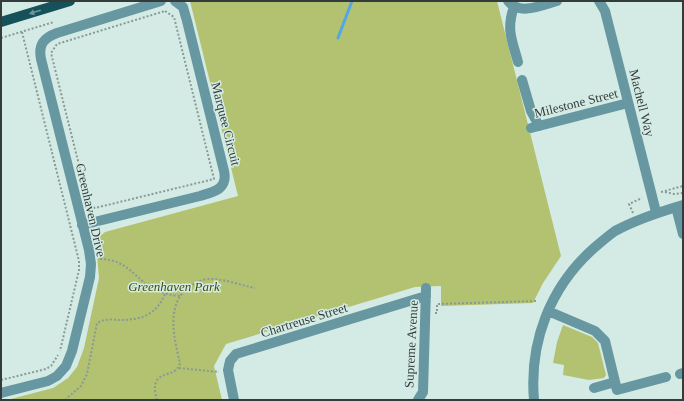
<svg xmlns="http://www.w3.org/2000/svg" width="684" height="401" viewBox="0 0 684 401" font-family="'Times New Roman',serif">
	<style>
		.green { fill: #b2c270 }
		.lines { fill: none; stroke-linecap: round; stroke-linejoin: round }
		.stream { stroke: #54a7e2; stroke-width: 3 }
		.path { stroke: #899a96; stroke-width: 2; stroke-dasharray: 2 2; stroke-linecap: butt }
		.minor { stroke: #6797a0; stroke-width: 10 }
		.major { stroke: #16515a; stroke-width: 10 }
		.oneway { fill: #6c9699 }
		.labels { text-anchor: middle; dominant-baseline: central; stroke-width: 3; stroke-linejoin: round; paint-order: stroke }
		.street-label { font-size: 13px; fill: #333c3a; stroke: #d4ebe5 }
		.park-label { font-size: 13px; font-style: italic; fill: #424c04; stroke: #d4ebe5 }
	</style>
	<rect width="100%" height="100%" fill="#d4ebe5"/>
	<path class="green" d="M190,1H497L561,256L543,283L533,303L441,306V286L415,287L226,344L214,366L222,400H7L53,388L68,378L77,367L84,348L99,278L96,243L97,239L105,232L238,196Z
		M563,325L592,337L598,343L606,375L604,378L589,380L563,375L564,365L553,363L557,342Z"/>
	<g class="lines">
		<path class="stream" d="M338,38L352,1"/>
		<path class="path" d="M165,11L174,17L214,179L95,208L89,205L51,53L57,44Z
			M22,32L79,261V270L60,351
			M1,38L54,22
			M661,192L683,186
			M665,192L674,194L683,193
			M633,213L629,204L642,198
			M100,259C124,259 132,274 150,287C158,292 169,295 180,296
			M435,313H437V304L536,301
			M179,368L219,372
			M1,380L46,369L51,366L58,355
			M65,400L81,386L87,374L97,323C104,319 112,319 119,320C142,320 156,315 165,294
			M157,400C147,366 176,381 180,363C174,338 165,304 190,286C195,283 200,280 207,279C223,278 239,285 255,288"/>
		<path class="minor" d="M508,1C520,16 542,5 557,1
			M599,1L605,11L656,212
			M514,7C506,29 512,40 518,62
			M522,80L531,111L539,126
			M531,128L628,103
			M676,207L683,234
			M82,225L200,196C214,192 228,189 224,171L187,21L183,7L175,1
			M548,311L595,331L605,341L617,390L666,377
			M680,374L683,373
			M594,388L615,382
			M1,393L48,381L57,376L66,366L72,351L90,277L91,264L89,250L41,59C38,44 44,38 57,33L161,1
			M234,400L228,370L230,361L236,354L426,296
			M418,400L423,392L426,288
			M534,400C529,342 550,287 594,248C601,242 608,236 615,231C637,219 659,212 683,205"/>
		<path class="major" d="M1,22L70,1"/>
	</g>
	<defs><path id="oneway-solid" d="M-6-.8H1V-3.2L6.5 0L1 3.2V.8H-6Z"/></defs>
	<use class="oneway" href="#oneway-solid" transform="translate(35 12) rotate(163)"/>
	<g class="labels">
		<g class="street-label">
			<text transform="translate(576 103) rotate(-14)">Milestone Street</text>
			<text transform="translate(642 103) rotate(76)">Machell Way</text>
			<text transform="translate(226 124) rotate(76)">Marquee Circuit</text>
			<text transform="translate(91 210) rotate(77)">Greenhaven Drive</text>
			<text transform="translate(304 320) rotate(-17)">Chartreuse Street</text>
			<text transform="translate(411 344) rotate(-87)">Supreme Avenue</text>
		</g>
		<g class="park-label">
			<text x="174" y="286">Greenhaven Park</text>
		</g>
	</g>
	<rect width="684" height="401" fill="none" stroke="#333c3a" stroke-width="4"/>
</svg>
